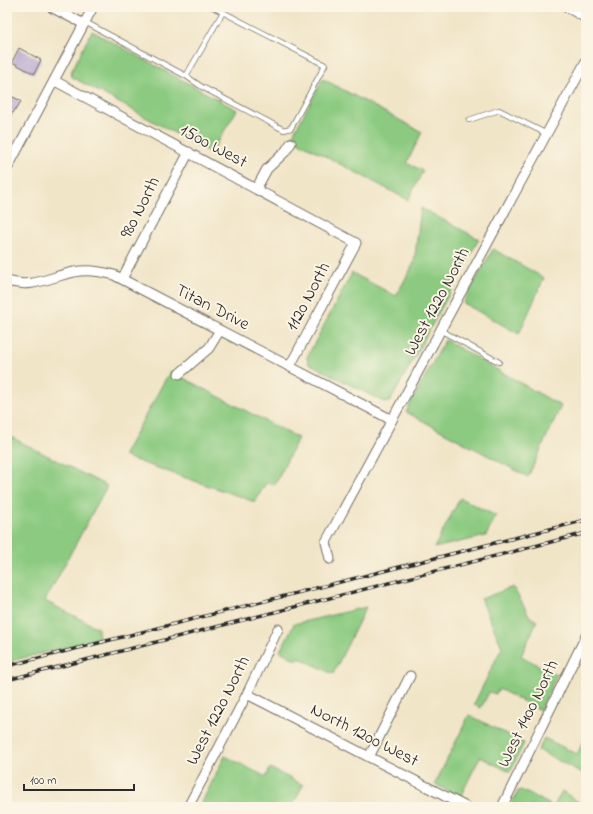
<svg xmlns="http://www.w3.org/2000/svg" width="593" height="814" viewBox="0 0 593 814" font-family="'Indie Flower',sans-serif">
	<style>
		.green { fill: #8bca80; stroke: #5b7a56 }
		.building { fill: #b1a0cf }
		.lines { fill: none; stroke-linecap: round; stroke-linejoin: round }
		.service-casing { stroke: #706c62; stroke-width: 6 }
		.minor-casing { stroke: #706c62; stroke-width: 11 }
		.service { stroke: #fff; stroke-width: 4.5 }
		.minor { stroke: #fff; stroke-width: 9 }
		.rail-casing { stroke: #2b2b2b; stroke-width: 3.5 }
		.rail { stroke: #fcf5e5; stroke-width: 2; stroke-dasharray: 6; stroke-linecap: butt }
		.labels { text-anchor: middle; dominant-baseline: central; stroke-width: 4; stroke-linejoin: round; paint-order: stroke }
		.street-label { font-size: 18px; fill: #2b2b2b; stroke: #fcf5e5 }
	</style>
	<rect width="100%" height="100%" fill="#fcf5e5"/>
	<filter id="ink" filterUnits="userSpaceOnUse"><feTurbulence type="fractalNoise" baseFrequency=".025" numOctaves="2"/><feDisplacementMap in="SourceGraphic" scale="8" xChannelSelector="R" yChannelSelector="G"/><feConvolveMatrix kernelMatrix="1 2 1 2 8 2 1 2 1" color-interpolation-filters="sRGB"/></filter>
	<filter id="wash" filterUnits="userSpaceOnUse"><feTurbulence type="fractalNoise" baseFrequency=".012" numOctaves="4" result="noise"/><feDisplacementMap in="SourceGraphic" scale="16" xChannelSelector="R" yChannelSelector="G"/><feGaussianBlur stdDeviation="0.9" result="paint"/><feColorMatrix in="noise" values="0 0 0 0 0 0 0 0 0 0 0 0 0 0 0 0 0 1.4 0 .05"/><feComposite in="paint" operator="in"/></filter>
	<g filter="url(#wash)">
		<rect width="100%" height="100%" fill="#f1e5c8"/>
		<path class="green" d="M92,31L237,110L211,153L72,77L71,72Z
			M323,79L422,132L407,163L423,171L408,200L291,138Z
			M421,208L479,239L391,400L389,402H384L308,363L307,357L352,273L396,296L414,263Z
			M493,249L544,278L519,334L463,303Z
			M445,340L561,406L528,477L406,412Z
			M170,371L298,438L275,485L266,483L255,502L123,456Z
			M7,435L107,486L45,601L98,628L99,639L7,662Z
			M460,498L496,516L486,536L434,548Z
			M513,587L530,617L537,621L521,656L557,675L540,710L499,689L496,694L489,692L481,708L474,704L502,647L481,599Z
			M366,607L333,674L298,657L296,660L280,651L294,624Z
			M469,715L524,743L510,772L480,757L460,797L435,784Z
			M586,737V775L538,750L544,738L577,754Z
			M225,756L266,777L270,768L303,785L292,807H204L201,804Z
			M521,790L553,806H554L562,791L580,803L578,807H510L518,791Z"/>
		<g id="blocks">
			<path class="building" d="M19,48L41,60L34,74L12,62Z
				M13,97L21,101L17,108H16L13,113H12L7,123V108Z"/>
		</g>
	</g>
	<g filter="url(#ink)">
		<use href="#blocks" fill-opacity="0" stroke="#706c62" stroke-width="1"/>
		<g class="lines">
			<defs>
				<path id="service" d="M85,22L186,76L223,12
					M186,76L202,87L284,130L291,128L325,65L213,7
					M469,120L499,110L547,134
					M440,330L499,362"/>
				<path id="minor" d="M51,7L84,24
					M567,7L586,18
					M55,81L356,243L290,366
					M7,169L93,7
					M256,189L267,169L285,152L291,143
					M122,279L189,152
					M7,281C33,289 49,277 74,272C87,269 100,271 114,275L392,420
					M179,374L209,348L220,330
					M330,559L326,542L586,61
					M247,694L466,807
					M369,757L410,676
					M188,807L247,694L278,629
					M502,807L586,636"/>
			</defs>
			<use href="#service" class="service-casing"/>
			<use href="#minor" class="minor-casing"/>
			<use href="#service" class="service"/>
			<use href="#minor" class="minor"/>
			<defs>
				<path id="rail" d="M7,666L586,520
					M7,680L586,533"/>
			</defs>
			<use href="#rail" class="rail-casing"/>
			<use href="#rail" class="rail"/>
		</g>
	</g>
	<g class="labels">
		<g class="street-label">
			<text transform="translate(213 147) rotate(28)">1500 West</text>
			<text transform="translate(141 208) rotate(-63)">980 North</text>
			<text transform="translate(309 297) rotate(-62)">1120 North</text>
			<text transform="translate(438 302) rotate(-62)">West 1220 North</text>
			<text transform="translate(212 308) rotate(27)">Titan Drive</text>
			<text transform="translate(219 711) rotate(-63)">West 1220 North</text>
			<text transform="translate(529 714) rotate(-64)">West 1400 North</text>
			<text transform="translate(364 736) rotate(27)">North 1200 West</text>
		</g>
	</g>
	<rect width="593" height="814" fill="none" stroke="#fcf5e5" stroke-width="24"/>
	<path d="M24 784v6h110v-6" fill="none" stroke="#2b2b2b" stroke-width="2"/>
	<text x="30" y="784" font-size="12" fill="#2b2b2b" stroke="#fcf5e5" stroke-width="3" paint-order="stroke">100 m</text>
</svg>
